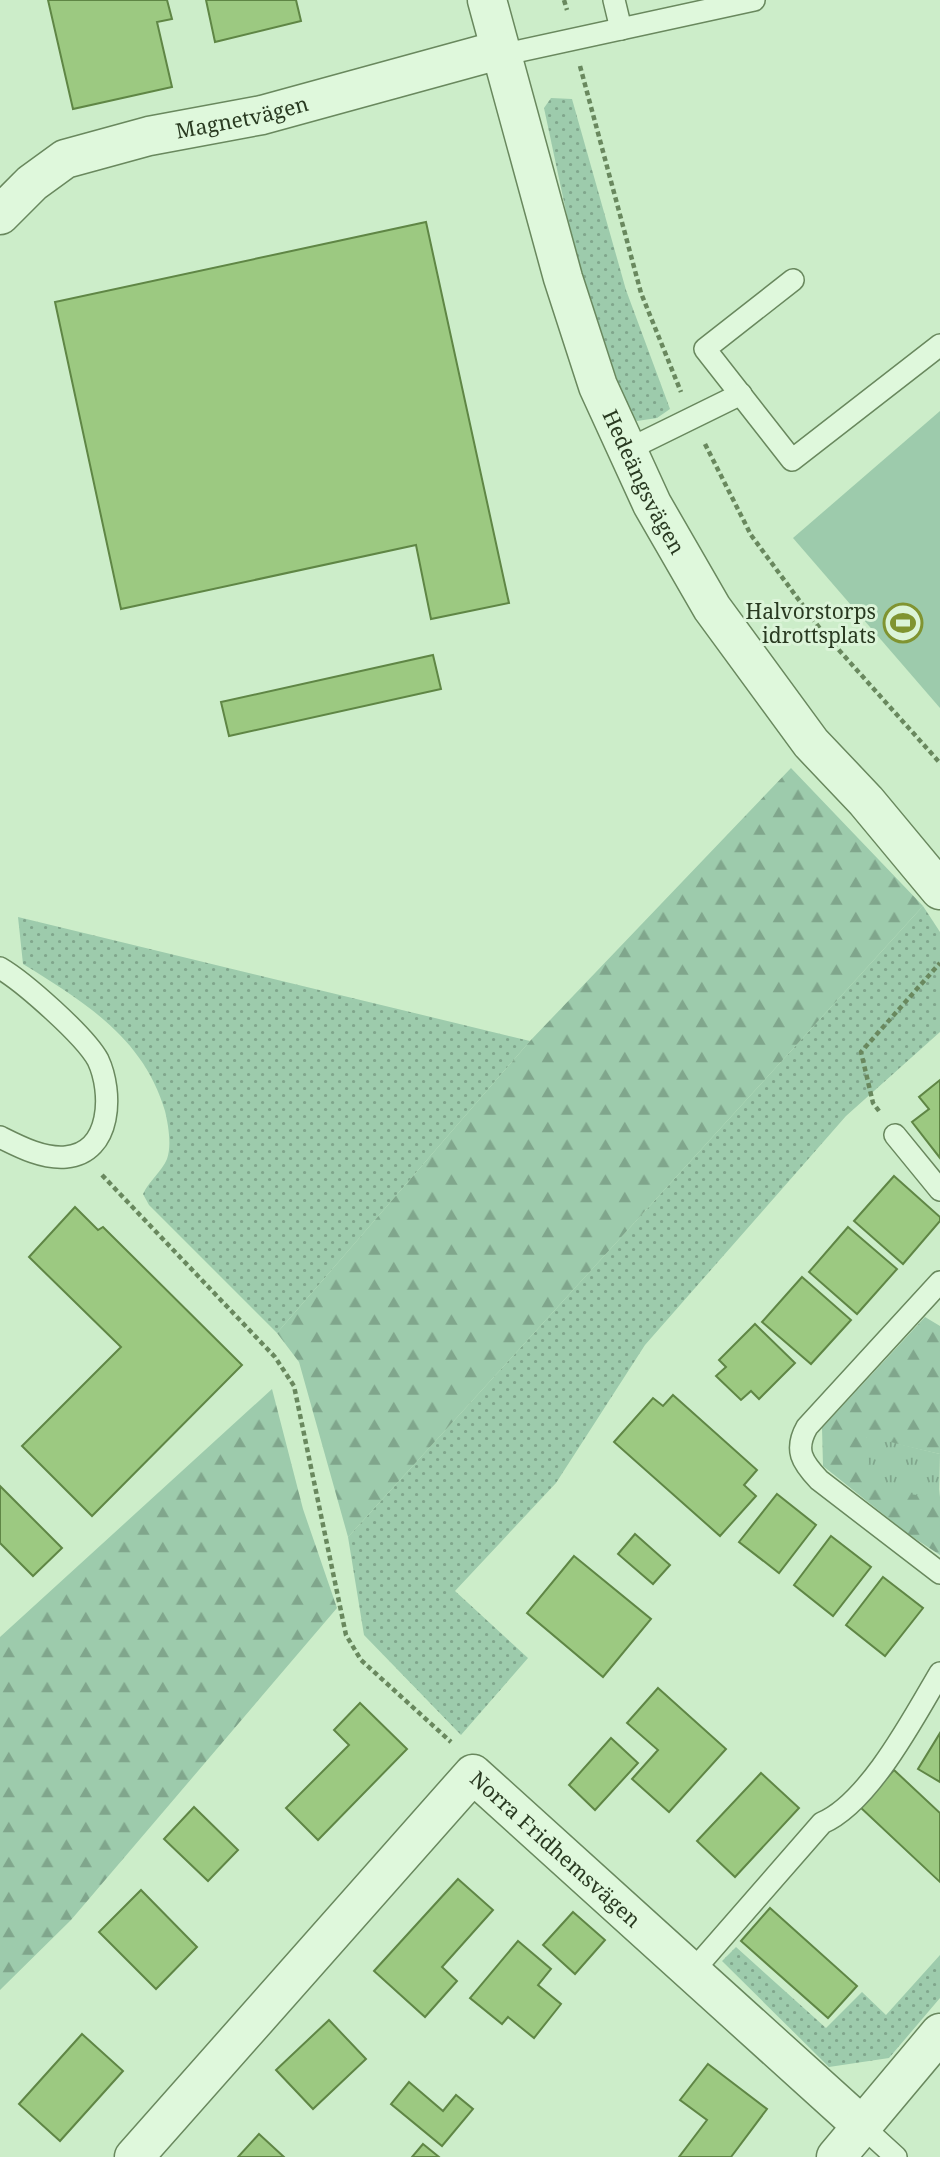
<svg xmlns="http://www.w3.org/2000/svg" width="940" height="2157" font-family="'Noto Serif',serif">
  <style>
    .grass { fill: url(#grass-dots) }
    .forest { fill: url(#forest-firs) }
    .park { fill: url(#park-tufts) }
    .garden { fill: #9dcbac }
    .building { fill: #9cc981; stroke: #5f8645; stroke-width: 2 }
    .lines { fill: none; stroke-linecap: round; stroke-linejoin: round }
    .service-casing { stroke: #69885e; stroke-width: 24 }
    .minor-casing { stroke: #69885e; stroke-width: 41 }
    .path { stroke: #69885e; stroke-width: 4.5; stroke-dasharray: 5 3.5; stroke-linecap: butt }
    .service { stroke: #dff8dc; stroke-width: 21 }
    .minor { stroke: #dff8dc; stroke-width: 38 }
    .labels { text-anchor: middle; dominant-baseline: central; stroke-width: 6; stroke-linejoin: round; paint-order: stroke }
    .street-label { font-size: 21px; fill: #293a21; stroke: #dbf4d8 }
    .poi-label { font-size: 21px; fill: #293a21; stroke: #dbf4d8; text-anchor: end }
  </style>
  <defs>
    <pattern id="grass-dots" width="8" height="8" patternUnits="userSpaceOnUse" patternTransform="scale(1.75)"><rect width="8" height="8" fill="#9dcbac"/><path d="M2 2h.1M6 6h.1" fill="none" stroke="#80a68c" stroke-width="1.8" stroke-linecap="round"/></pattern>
    <pattern id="forest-firs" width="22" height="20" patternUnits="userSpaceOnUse" patternTransform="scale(1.75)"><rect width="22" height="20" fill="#9dcbac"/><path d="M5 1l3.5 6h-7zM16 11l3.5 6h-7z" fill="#80a68c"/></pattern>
    <pattern id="park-tufts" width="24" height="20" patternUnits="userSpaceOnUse" patternTransform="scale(1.75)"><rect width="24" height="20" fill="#9dcbac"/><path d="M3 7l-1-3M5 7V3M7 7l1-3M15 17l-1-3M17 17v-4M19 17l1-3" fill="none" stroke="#80a68c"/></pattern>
  </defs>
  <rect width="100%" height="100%" fill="#ccedc9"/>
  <!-- grass -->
  <g class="grass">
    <path d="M551,98L572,99L626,290L670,409L657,418L637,421L628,412L574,249L544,108Z"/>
    <path d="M923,906L940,932V1032L846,1116L645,1345L556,1483L455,1591L528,1658L461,1735L364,1635L348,1537Z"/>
    <path d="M18,917L530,1041L277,1333L149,1205L143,1194C149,1181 162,1171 167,1159C172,1145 168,1124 165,1111C144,1038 83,1001 23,964Z"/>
    <path d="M736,1947L826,2028L862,1992L886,2015L940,1955V1998L889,2058L829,2067L722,1961Z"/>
  </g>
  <!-- forest -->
  <g class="forest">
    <path d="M791,768L923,906L348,1537L299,1362L277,1333L530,1041Z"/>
    <path d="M925,1317L940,1326V1454L866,1437L939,1497L940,1489V1555L908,1534L823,1466L822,1428Z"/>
    <path d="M272,1389L303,1509L337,1608L71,1920L0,1990V1637Z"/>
  </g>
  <!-- park -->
  <path class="park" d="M866,1436L940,1454L939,1498L872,1489Z"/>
  <!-- garden -->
  <path class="garden" d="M940,411V708L793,538Z"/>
  <!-- building -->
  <g class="building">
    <path d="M48,0H167L172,19L157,22L172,87L73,109Z"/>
    <path d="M206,0H296L301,21L215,42Z"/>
    <path d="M426,222L509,603L431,619L416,545L121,609L55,302Z"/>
    <path d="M433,655L441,689L229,736L221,702Z"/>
    <path d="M940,1080V1158L912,1122L929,1109L919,1097Z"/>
    <path d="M894,1176L940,1217V1221L903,1264L854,1221Z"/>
    <path d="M75,1207L98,1230L103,1227L242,1365L92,1516L22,1446L121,1347L29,1257Z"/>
    <path d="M848,1227L897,1269L857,1314L809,1272Z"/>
    <path d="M802,1277L851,1320L811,1364L762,1322Z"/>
    <path d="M755,1324L795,1363L759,1399L751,1391L741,1400L716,1376L726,1367L719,1360Z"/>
    <path d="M673,1395L757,1470L744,1485L756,1496L720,1536L614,1442L653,1398L663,1406Z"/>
    <path d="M0,1486L62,1548L33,1576L0,1543Z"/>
    <path d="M777,1494L816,1525L779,1573L739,1542Z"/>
    <path d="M635,1534L670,1565L653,1584L618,1554Z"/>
    <path d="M831,1536L871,1567L833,1616L794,1585Z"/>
    <path d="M574,1556L651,1619L603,1677L527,1613Z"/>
    <path d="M883,1577L923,1608L885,1656L846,1625Z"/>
    <path d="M658,1688L726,1749L669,1812L632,1779L658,1750L627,1723Z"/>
    <path d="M360,1703L407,1749L318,1840L286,1808L349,1745L334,1730Z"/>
    <path d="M940,1733V1782L918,1769Z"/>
    <path d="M611,1738L638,1763L595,1810L569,1785Z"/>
    <path d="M894,1770L940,1813V1882L860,1807Z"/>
    <path d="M761,1773L799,1808L735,1877L697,1841Z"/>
    <path d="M194,1807L238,1850L208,1881L164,1839Z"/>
    <path d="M458,1879L493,1910L442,1967L457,1981L425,2017L374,1971Z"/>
    <path d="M141,1890L197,1947L156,1989L99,1932Z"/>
    <path d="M770,1908L857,1986L828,2018L741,1941Z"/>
    <path d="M573,1912L605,1940L575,1974L543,1945Z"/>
    <path d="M518,1941L551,1969L538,1985L561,2004L534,2038L508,2017L502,2024L470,1998Z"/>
    <path d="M329,2020L366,2059L313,2109L276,2070Z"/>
    <path d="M82,2034L123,2071L60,2141L19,2104Z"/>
    <path d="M708,2064L767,2109L731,2157H679L707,2120L680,2100Z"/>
    <path d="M409,2082L443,2111L456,2095L473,2109L442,2146L391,2104Z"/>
    <path d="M259,2134L284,2157H238Z"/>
    <path d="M423,2144L439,2157H412Z"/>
  </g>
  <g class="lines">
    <defs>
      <g id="service">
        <path d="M614,0L621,29"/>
        <path d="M501,55L754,0"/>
        <path d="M793,280L705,349L792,460L940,345"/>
        <path d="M627,450L741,394"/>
        <path d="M0,968C24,982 85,1036 98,1060C113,1092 112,1153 66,1157C43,1159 20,1147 0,1137"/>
        <path d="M895,1135L940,1190"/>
        <path d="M940,1282L807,1427C794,1450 802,1462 819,1480L940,1573"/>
        <path d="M692,1972L822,1823C869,1803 914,1717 940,1673"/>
        <path d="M861,2125L896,2157"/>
      </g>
      <g id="minor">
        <path id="s1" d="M487,0L563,278L598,386L652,504L712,608L811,743L866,801L940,890"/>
        <path id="s2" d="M0,215L32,183L65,159L149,136L262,115L499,50"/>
        <path id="s3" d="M134,2157L473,1774L861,2125"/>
        <path d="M836,2157L940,2033"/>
      </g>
    </defs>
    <!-- service casing -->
    <use href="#service" class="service-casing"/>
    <!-- minor casing -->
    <use href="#minor" class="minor-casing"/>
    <!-- path -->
    <g class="path">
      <path d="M564,0L567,10"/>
      <path d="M580,66L641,293L681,392"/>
      <path d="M705,444L751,535L821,630L940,763"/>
      <path d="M879,1111L873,1103L861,1052L940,963"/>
      <path d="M102,1175L275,1357L294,1386L346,1635L361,1660L451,1742"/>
    </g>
    <!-- service -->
    <use href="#service" class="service"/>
    <!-- minor -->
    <use href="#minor" class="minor"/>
  </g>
  <!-- icons -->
  <defs>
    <symbol id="stadium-ring" viewBox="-11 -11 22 22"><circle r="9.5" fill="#dbf4d8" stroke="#809431" stroke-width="1.5"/><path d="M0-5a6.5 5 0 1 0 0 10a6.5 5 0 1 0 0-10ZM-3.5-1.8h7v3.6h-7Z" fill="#809431"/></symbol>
  </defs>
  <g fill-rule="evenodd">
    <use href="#stadium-ring" x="881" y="601" width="44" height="44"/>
  </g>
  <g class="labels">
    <!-- street labels -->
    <g class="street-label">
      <text stroke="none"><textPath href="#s2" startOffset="268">Magnetvägen</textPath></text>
      <text stroke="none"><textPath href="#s1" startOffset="508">Hedeängsvägen</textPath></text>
      <text stroke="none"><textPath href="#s3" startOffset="623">Norra Fridhemsvägen</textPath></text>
    </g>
    <!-- poi labels -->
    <g class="poi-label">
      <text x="876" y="611">Halvorstorps<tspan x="876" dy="24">idrottsplats</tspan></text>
    </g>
  </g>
</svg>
